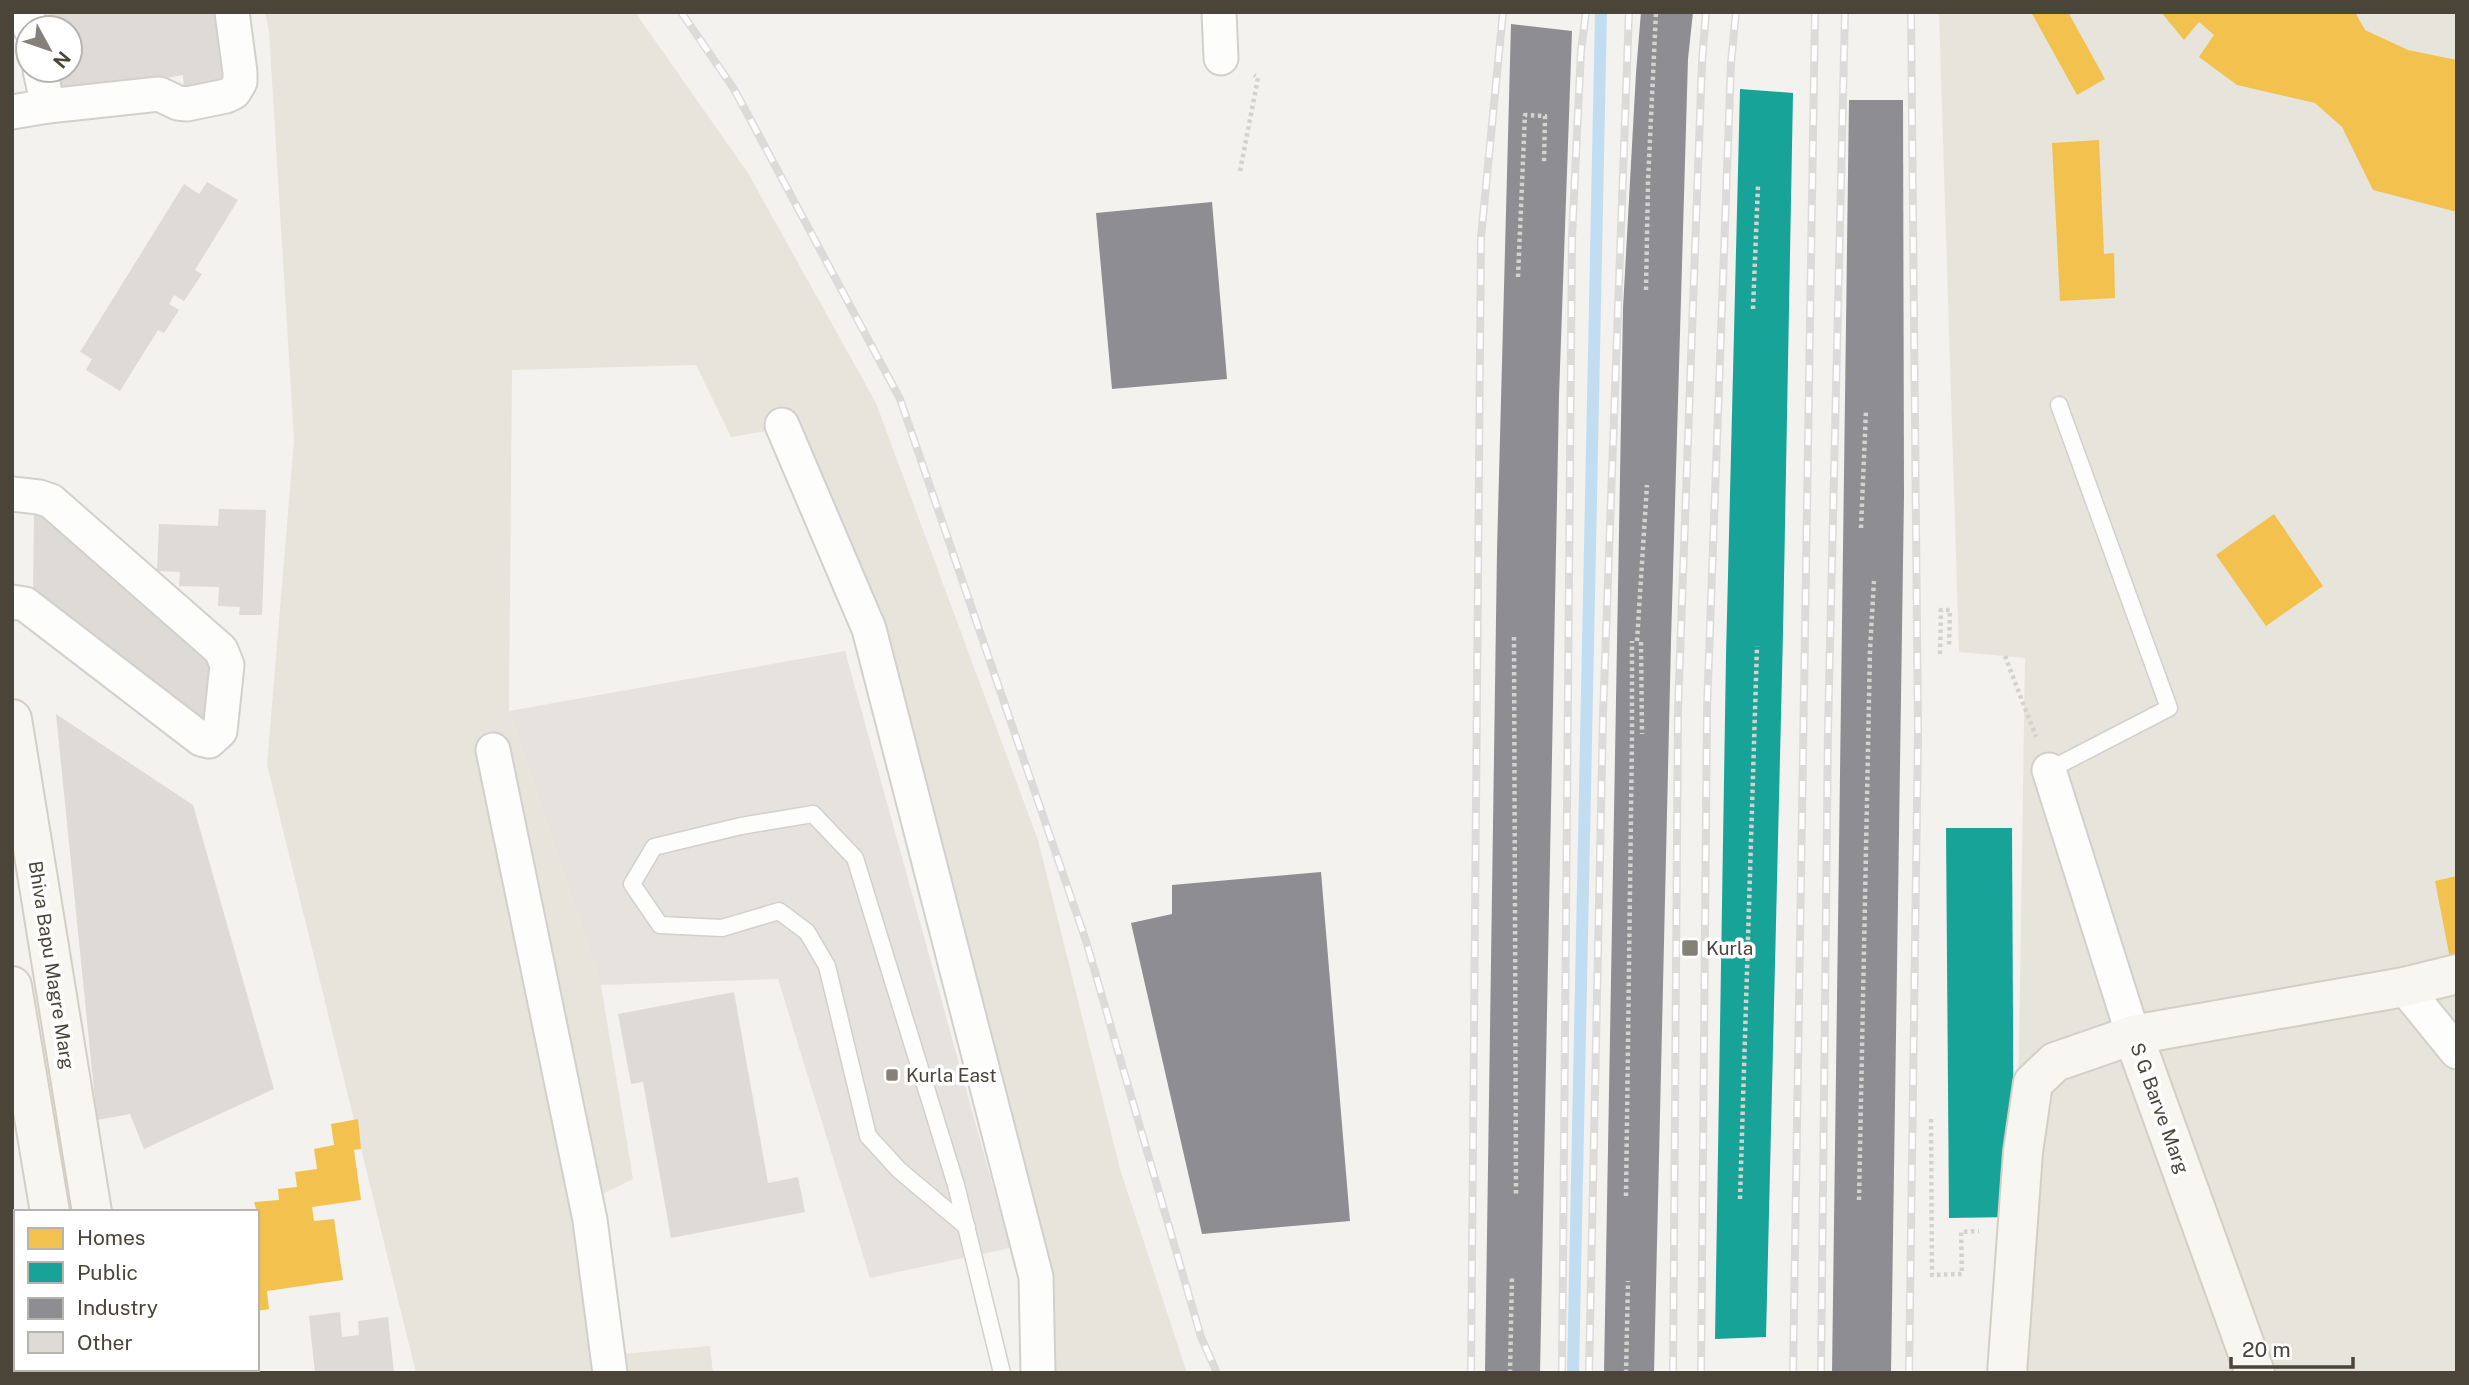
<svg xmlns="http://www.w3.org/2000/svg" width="2469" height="1385" font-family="'Public Sans',sans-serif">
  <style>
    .residential { fill: #e7e4dc }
    .industrial { fill: #e6e2de }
    .homes { fill: #f2c14e }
    .public { fill: #17a398 }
    .industry { fill: #8d8d92 }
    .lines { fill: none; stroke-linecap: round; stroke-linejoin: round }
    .stream { stroke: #c0ddf1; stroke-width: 12 }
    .building { fill: #dedbd6 }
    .lane-casing { stroke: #d2d0cb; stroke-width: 19 }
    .street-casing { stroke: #d2d0cb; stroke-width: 37 }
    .secondary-casing { stroke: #d3cfc5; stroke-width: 42 }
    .path { stroke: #d3d2cc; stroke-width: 4.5; stroke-dasharray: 3.5 3.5; stroke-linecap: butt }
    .lane { stroke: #fdfdfc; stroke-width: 16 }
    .street { stroke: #fdfdfc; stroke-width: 33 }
    .secondary { stroke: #f7f6f1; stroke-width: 38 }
    .rail-casing { stroke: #dbdbda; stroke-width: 8 }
    .rail { stroke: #fff; stroke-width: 5; stroke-dasharray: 16; stroke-linecap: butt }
    .poi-dot { fill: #868178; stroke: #fff; stroke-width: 2.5 }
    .labels { text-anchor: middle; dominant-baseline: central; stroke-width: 7; stroke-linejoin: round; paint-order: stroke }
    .poi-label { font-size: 19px; fill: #4b4439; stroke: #fff; text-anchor: start }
    .street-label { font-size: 19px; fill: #4b4439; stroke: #fff }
  </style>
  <rect width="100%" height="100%" fill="#f4f2ee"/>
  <!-- residential -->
  <g class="residential">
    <path d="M265,12H635L748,173L876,403L1038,840L1120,1169L1187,1373H1054L797,426L731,437L696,365L512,370L509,711L601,985L633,1179L576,1207L610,1355L710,1346L713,1373H416L267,765L294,440L269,32Z"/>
    <path d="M1939,12H2457V1373H2014L2025,658L1959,652Z"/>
  </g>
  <!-- industrial -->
  <path class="industrial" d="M845,651L1010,1248L870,1278L778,979L601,985L509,711Z"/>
  <!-- homes -->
  <g class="homes">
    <path d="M2031,12H2068L2105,79L2077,95Z"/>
    <path d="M2161,12H2355L2365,30L2408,50L2457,60V212L2373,190L2342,127L2315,103L2237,85L2199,57L2214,35L2199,22L2184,40Z"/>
    <path d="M2099,140L2104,254L2114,253L2115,298L2060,301L2052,143Z"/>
    <path d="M2274,514L2323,586L2266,626L2216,555Z"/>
    <path d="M2457,876V963L2451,964L2435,881Z"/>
    <path d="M358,1119L361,1149L354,1150L361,1200L312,1207L314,1221L334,1219L343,1280L267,1291L269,1309L257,1311V1212L254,1202L279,1200L278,1189L297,1187L295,1172L317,1169L314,1149L334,1145L331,1124Z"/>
  </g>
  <!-- public -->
  <g class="public">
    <path d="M1740,89L1793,93L1783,633L1766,1337L1715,1339L1726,656Z"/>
    <path d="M1946,828H2012L2014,1217L1949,1218Z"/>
  </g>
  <!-- industry -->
  <g class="industry">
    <path d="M1641,12H1693L1688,59L1671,641L1654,1373H1604L1623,308L1636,73Z"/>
    <path d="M1511,24L1572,31L1559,396L1540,1373H1485L1497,551Z"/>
    <path d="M1849,100H1903L1904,495L1891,1373H1832Z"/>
    <path d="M1212,202L1227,379L1112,389L1096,213Z"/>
    <path d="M1321,872L1350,1221L1202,1234L1131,923L1172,914V885Z"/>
  </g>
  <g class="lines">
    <!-- stream -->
    <path class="stream" d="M1573,1373L1601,12"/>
  </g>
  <!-- building -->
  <g class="building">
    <path d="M49,12H220L230,84L184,90L183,75L55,98L53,70H70V28H49Z"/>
    <path d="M207,182L238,200L195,270L202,274L184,301L174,295L169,304L179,310L164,333L158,330L120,391L86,370L92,359L80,352L184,184L199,194Z"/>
    <path d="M219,509L266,510L262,615H239L240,607L218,606L219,587L179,586L180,572L157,571L159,524L218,526Z"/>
    <path d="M34,510L215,662L212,731L33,597Z"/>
    <path d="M56,714L193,805L274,1089L144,1149L130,1114L97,1120Z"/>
    <path d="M734,992L768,1183L798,1177L805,1212L671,1238L643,1082L631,1084L618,1014Z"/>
    <path d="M340,1312L342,1337L359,1335L358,1321L388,1317L394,1373H315L309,1316Z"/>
    <path d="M153,1369H255L256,1373H154Z"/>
  </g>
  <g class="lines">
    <defs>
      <g id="lane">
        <path d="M2049,770L2169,708L2059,405"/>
        <path d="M967,1227L899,1170L868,1136L827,966L807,932L779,911L722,928L660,925L632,884L654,847L741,826L813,814L855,858L956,1185L1002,1373"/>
      </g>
      <g id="street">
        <path d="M27,12L30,28"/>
        <path d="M1219,12L1221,58"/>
        <path d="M40,70L48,106"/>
        <path d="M12,112L48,106L159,94L178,103L187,104L226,96L234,92L240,82V72L232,12"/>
        <path d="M782,425L869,629L1036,1277L1038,1373"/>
        <path d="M12,494L39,497L51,501L221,650L227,665L220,731L209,741L201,739L25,604L12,602"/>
        <path d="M493,750L590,1220L610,1373"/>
        <path d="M2049,770L2133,1035"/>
        <path d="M2404,987L2457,1052"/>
      </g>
      <g id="secondary">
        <path d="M12,719L92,1212"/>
        <path d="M12,986L50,1212"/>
        <path d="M64,1369V1373"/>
        <path d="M104,1369L105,1373"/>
        <path d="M2007,1373L2023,1152L2033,1083L2055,1062L2133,1035"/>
        <path d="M2255,1373L2133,1035L2404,987L2457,974"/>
      </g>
    </defs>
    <!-- lane casing -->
    <use href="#lane" class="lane-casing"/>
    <!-- street casing -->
    <use href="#street" class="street-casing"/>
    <!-- secondary casing -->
    <use href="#secondary" class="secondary-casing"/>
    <!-- path -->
    <g class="path">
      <path d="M1240,171L1258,78L1254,75"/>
      <path d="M1518,277L1525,115L1545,116L1544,162"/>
      <path d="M1646,290L1648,182L1656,12"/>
      <path d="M1753,309L1758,185"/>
      <path d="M1861,528L1866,410"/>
      <path d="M1514,637L1516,1195"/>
      <path d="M1637,641L1647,485"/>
      <path d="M1641,642L1642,734"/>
      <path d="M1940,654L1941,610H1950L1949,646"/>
      <path d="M2005,656L2036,737"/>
      <path d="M1931,1119L1932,1275L1962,1274L1961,1232L1979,1231"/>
      <path d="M1626,1196L1632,737V641"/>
      <path d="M1740,1199L1757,646"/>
      <path d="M1859,1200L1870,650L1874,581"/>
      <path d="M1510,1373L1512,1277"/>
      <path d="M1626,1373L1628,1281"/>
    </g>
    <!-- lane -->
    <use href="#lane" class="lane"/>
    <!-- street -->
    <use href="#street" class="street"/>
    <!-- secondary -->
    <use href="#secondary" class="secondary"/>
    <defs>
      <g id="rail">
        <path d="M681,12L734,89L900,399L1086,941L1201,1337L1217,1373"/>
        <path d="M1471,1373L1481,237L1503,12"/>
        <path d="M1562,1373L1572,237L1581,51L1586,12"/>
        <path d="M1589,1373L1603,715L1629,12"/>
        <path d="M1673,1373L1678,709L1702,62L1706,12"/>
        <path d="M1701,1373L1707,709L1731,63L1736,12"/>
        <path d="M1793,1373L1815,12"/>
        <path d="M1821,1373L1828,728L1845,12"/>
        <path d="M1909,1373L1918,732L1911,12"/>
      </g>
    </defs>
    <!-- rail casing -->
    <use href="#rail" class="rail-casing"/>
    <!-- rail -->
    <use href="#rail" class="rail"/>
  </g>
  <!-- markers -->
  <g class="poi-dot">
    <rect x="1681" y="939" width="18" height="18" rx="3.5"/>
    <rect x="885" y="1068" width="14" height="14" rx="3.5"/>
  </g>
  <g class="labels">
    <!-- poi labels -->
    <g class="poi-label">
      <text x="1706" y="948">Kurla</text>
      <text x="906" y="1075">Kurla East</text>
    </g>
    <!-- street labels -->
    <g class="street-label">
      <text transform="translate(52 965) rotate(81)">Bhiva Bapu Magre Marg</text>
      <text transform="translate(2160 1108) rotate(70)">S G Barve Marg</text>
    </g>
  </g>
  <!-- border -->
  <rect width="2469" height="1385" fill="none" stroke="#4b4439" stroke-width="28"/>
  <!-- legend -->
  <rect x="14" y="1210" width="245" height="161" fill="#ffffff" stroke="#b7b4b0" stroke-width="2"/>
  <rect x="28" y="1228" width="35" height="21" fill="#f2c14e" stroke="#b7b4b0" stroke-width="2"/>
  <text x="77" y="1245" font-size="21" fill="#4b4439">Homes</text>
  <rect x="28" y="1262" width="35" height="21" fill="#17a398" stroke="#b7b4b0" stroke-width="2"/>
  <text x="77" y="1280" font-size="21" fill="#4b4439">Public</text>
  <rect x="28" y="1298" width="35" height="21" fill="#8d8d92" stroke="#b7b4b0" stroke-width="2"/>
  <text x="77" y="1315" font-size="21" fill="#4b4439">Industry</text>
  <rect x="28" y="1332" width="35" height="21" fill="#dedbd6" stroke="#b7b4b0" stroke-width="2"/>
  <text x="77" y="1350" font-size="21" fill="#4b4439">Other</text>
  <!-- north arrow -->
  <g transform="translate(49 49) rotate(130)"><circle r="33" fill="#ffffff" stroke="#b7b4b0" stroke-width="2"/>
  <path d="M0-5L12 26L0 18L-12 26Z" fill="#868178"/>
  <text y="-10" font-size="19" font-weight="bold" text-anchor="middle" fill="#4b4439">N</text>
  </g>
  <!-- scale -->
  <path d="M2231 1357v10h122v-10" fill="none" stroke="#4b4439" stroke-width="3.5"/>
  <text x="2242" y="1357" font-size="21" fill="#4b4439" stroke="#ffffff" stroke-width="5" paint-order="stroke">20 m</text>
</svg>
